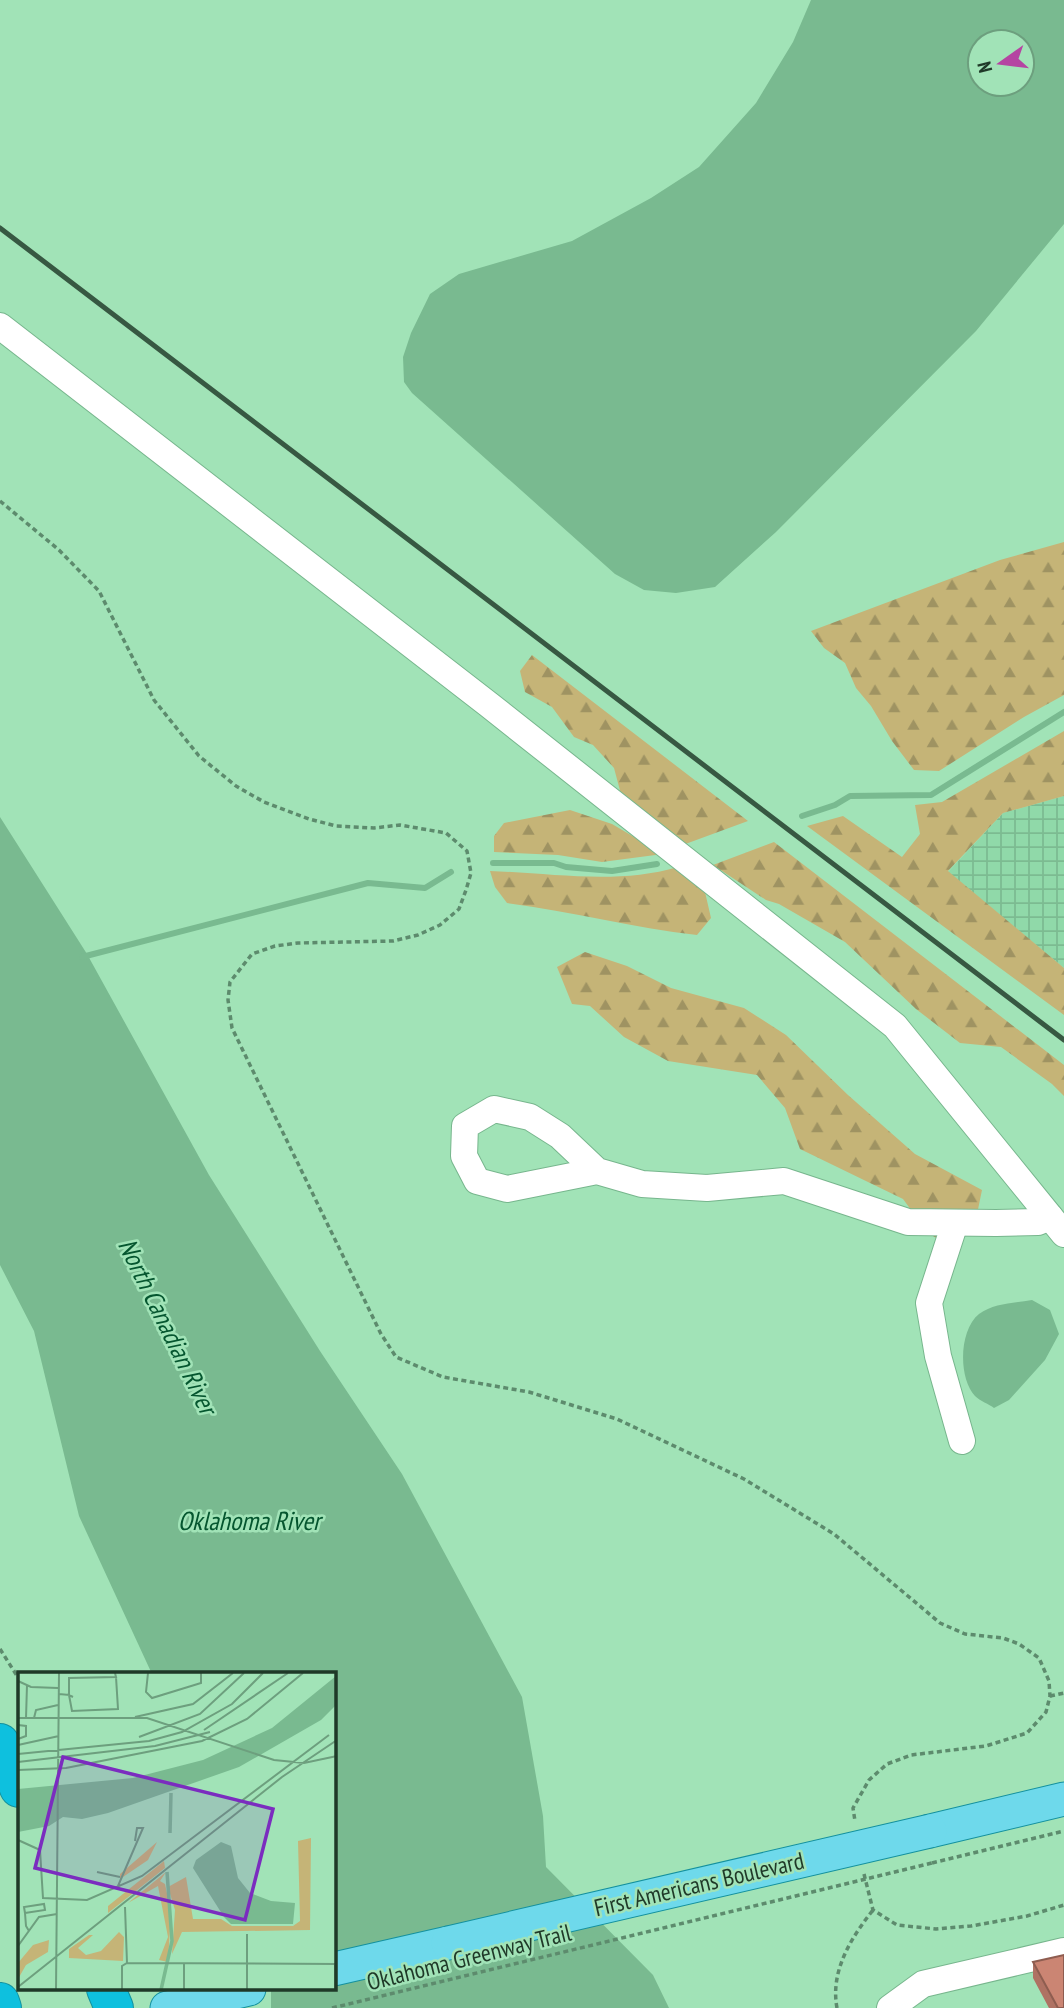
<svg xmlns="http://www.w3.org/2000/svg" width="1064" height="2008" font-family="'PT Sans Narrow',sans-serif">
  <style>
    .industrial { fill: url(#industrial-grid) }
    .forest { fill: url(#forest-firs) }
    .water { fill: #79ba90; fill-rule: evenodd }
    .lines { fill: none; stroke-linecap: round; stroke-linejoin: round }
    .stream { stroke: #79ba90; stroke-width: 6 }
    .minor-casing { stroke: #77b68d; stroke-width: 28 }
    .major-casing { stroke: #14919e; stroke-width: 35 }
    .highway-casing { stroke: #14919e; stroke-width: 40 }
    .path { stroke: #5d8b6d; stroke-width: 3.5; stroke-dasharray: 5 3.5; stroke-linecap: butt }
    .minor { stroke: #fff; stroke-width: 26 }
    .major { stroke: #6ed9eb; stroke-width: 33 }
    .highway { stroke: #0ec0de; stroke-width: 38 }
    .rail { stroke: #375842; stroke-width: 5 }
    .major-bridge-casing { stroke: #14919e; stroke-width: 35; stroke-linecap: butt }
    .path-bridge { stroke: #5d8b6d; stroke-width: 3.5; stroke-dasharray: 5 3.5; stroke-linecap: butt }
    .major-bridge { stroke: #6ed9eb; stroke-width: 33 }
    .wall { fill: #af7263 }
    .building { fill: #cb8573; stroke: #8e5d50; stroke-width: 2 }
    .labels { text-anchor: middle; dominant-baseline: central; stroke-width: 5; stroke-linejoin: round; paint-order: stroke }
    .street-label { font-size: 24px; fill: #1f3928; stroke: #a1e3b7 }
    .water-label { font-size: 26px; font-style: italic; fill: #05562f; stroke: #a1e3b7 }
    .inset-river { fill: none; stroke: #79ba90; stroke-width: 3.5 }
    .inset-road { fill: none; stroke: #6d9f7e; stroke-width: 2 }
    .view { fill: #7b2cbf; fill-opacity: 0.15; stroke: #7b2cbf; stroke-width: 3.5 }
    .inset-edge { fill: none; stroke: #1f3928; stroke-width: 3.5 }
  </style>
  <defs>
    <pattern id="industrial-grid" width="8" height="8" patternUnits="userSpaceOnUse" patternTransform="scale(1.75)"><rect width="8" height="8" fill="#90d9a9"/><path d="M0 4h8M4 0v8" fill="none" stroke="#7cbb91"/></pattern>
    <pattern id="forest-firs" width="22" height="20" patternUnits="userSpaceOnUse" patternTransform="scale(1.75)"><rect width="22" height="20" fill="#c5b477"/><path d="M5 1l3.5 6h-7zM16 11l3.5 6h-7z" fill="#9f9362"/></pattern>
  </defs>
  <rect width="100%" height="100%" fill="#a1e3b7"/>
  <!-- industrial -->
  <path class="industrial" d="M1064,796V968L948,872L1003,813Z"/>
  <!-- forest -->
  <g class="forest">
    <path d="M1064,542V695L1024,717L939,771L914,770L892,741L871,706L856,688L845,663L824,648L811,631L1000,560Z"/>
    <path d="M532,655L748,821L680,846L622,798L614,768L593,745L574,737L552,707L525,692L520,671Z"/>
    <path d="M1064,731V796L1003,813L948,871L1064,968V1015L807,826L843,816L902,857L920,834L915,805L942,802Z"/>
    <path d="M570,810L612,824L663,854L602,862L558,855L494,852V836L504,823Z"/>
    <path d="M774,842L1064,1065V1096L1052,1084L1001,1047L960,1043L916,1009L845,942L779,904L766,900L713,865Z"/>
    <path d="M678,867L705,892L711,918L697,935C633,928 571,911 507,903L495,887L490,871C553,873 617,885 678,867Z"/>
    <path d="M585,952L627,966L671,988L744,1008L786,1035L848,1095L915,1154L982,1190L975,1224L951,1247L928,1233L903,1199L800,1149L785,1108L757,1075L668,1061L624,1037L590,1006L572,1004L557,967Z"/>
  </g>
  <!-- water -->
  <g class="water">
    <path d="M811,0H1064V224L976,331L776,532L715,587L676,593L644,590L615,574L412,393L404,382L403,357L411,333L430,294L459,274L572,241L651,198L699,167L756,103L793,42ZM980,42H1022V84H980Z"/>
    <path d="M0,817L87,954L209,1175L320,1351L402,1474L522,1697L543,1816L546,1867L653,1975L669,2008H271V1989H334V1674H152L79,1516L34,1331L0,1265Z"/>
    <path d="M1032,1300L1050,1310L1059,1334L1045,1360L1009,1400L994,1408C989,1404 980,1401 975,1396C958,1378 959,1330 979,1314C994,1303 1015,1303 1032,1300Z"/>
  </g>
  <g class="lines">
    <!-- stream -->
    <g class="stream">
      <path d="M802,816L835,805L850,796L931,795L1064,712"/>
      <path d="M493,863H554L566,867L612,871L657,864"/>
      <path d="M82,957L368,883L425,888L451,872"/>
    </g>
    <defs>
      <g id="minor">
        <path d="M0,326L488,704L895,1026L1064,1234"/>
        <path d="M597,1171L507,1189L477,1181L464,1156L465,1126L494,1109L530,1117L560,1136L597,1171L642,1184L707,1188L784,1181L908,1222L996,1223L1038,1222L1050,1217"/>
        <path d="M955,1223L929,1303L938,1356L962,1441"/>
        <path d="M890,2008L923,1984L1064,1951"/>
      </g>
      <g id="major">
        <path d="M930,1831L1064,1799"/>
        <path d="M334,1969L448,1943"/>
        <path d="M167,2008L249,1989"/>
      </g>
      <g id="highway">
        <path d="M0,1743L19,1788"/>
        <path d="M106,1989L114,2008"/>
        <path d="M0,2002L2,2008"/>
      </g>
    </defs>
    <!-- minor casing -->
    <use href="#minor" class="minor-casing"/>
    <!-- major casing -->
    <use href="#major" class="major-casing"/>
    <!-- highway casing -->
    <use href="#highway" class="highway-casing"/>
    <!-- path -->
    <g class="path">
      <path d="M0,501L59,550L99,591L154,700L199,756L236,786L264,802L309,819L336,826L374,828L400,825L446,833L467,851L471,873L466,890L459,909L440,925L418,935L393,941L298,943L275,946L252,954L230,982L228,1000L232,1028L381,1334L396,1357L443,1377L529,1392L617,1419L744,1479L834,1534L940,1623L965,1634L1003,1638L1019,1644L1039,1658L1049,1681L1050,1696L1046,1712L1027,1733L986,1746L911,1755L887,1764L869,1780L853,1808L855,1821"/>
      <path d="M0,1649L19,1679"/>
      <path d="M1050,1696L1064,1693"/>
      <path d="M932,1863L1064,1831"/>
      <path d="M864,1874L873,1910L897,1925L936,1929L971,1926L1027,1916L1064,1905"/>
      <path d="M837,2008C830,1971 851,1938 873,1910"/>
    </g>
    <!-- minor -->
    <use href="#minor" class="minor"/>
    <!-- major -->
    <use href="#major" class="major"/>
    <!-- highway -->
    <use href="#highway" class="highway"/>
    <!-- rail -->
    <path class="rail" d="M0,228L1064,1040"/>
    <defs>
      <path id="major-bridge" d="M448,1943L930,1831"/>
    </defs>
    <!-- major-bridge casing -->
    <use href="#major-bridge" class="major-bridge-casing"/>
    <!-- path-bridge -->
    <path class="path-bridge" d="M332,2008L932,1863"/>
    <!-- major-bridge -->
    <use href="#major-bridge" class="major-bridge"/>
  </g>
  <!-- wall -->
  <path class="wall" d="M1033,1962L1064,2008H1049L1033,1978Z"/>
  <!-- building -->
  <path class="building" d="M1064,1955V2008H1058L1033,1962Z"/>
  <g class="labels">
    <!-- street labels -->
    <g class="street-label">
      <text transform="translate(699 1884) rotate(-13)">First Americans Boulevard</text>
      <text transform="translate(469 1957) rotate(-14)">Oklahoma Greenway Trail</text>
    </g>
    <!-- water labels -->
    <g class="water-label">
      <text transform="translate(168 1326) rotate(64)">North Canadian River</text>
      <text x="249" y="1520">Oklahoma River</text>
    </g>
  </g>
  <!-- overview -->
  <g transform="translate(18 1672)">
    <rect width="318" height="318" fill="#a1e3b7"/>
    <path d="M293,166L292,258L164,260L154,282L157,238L150,215L168,205L175,247H203L214,254H275L282,249L280,169ZM139,170L130,188L102,207V202ZM146,189L147,196L90,241V234ZM148,200L142,209L147,212L153,240L150,290L141,288L150,265L140,214L110,231ZM101,260L106,265L105,289L51,286V277L71,263H75L60,276L68,283L83,279ZM31,268L30,280L8,293L0,307V291L15,273Z" fill="#c5b477"/>
    <path d="M318,4V33L303,48L221,95L90,141L64,147L45,145L31,154L0,160V117L115,106L185,88L254,56ZM203,170L213,174L220,206L232,221L253,229L277,231L275,252H213L206,245L175,196L178,188Z" fill="#79ba90"/>
    <path class="inset-river" d="M152,161L153,121M143,318L154,269L149,200"/>
    <path class="inset-road" d="M130,1L128,20L134,26L183,11V1M0,9L13,15L40,16M41,22L51,23V6L98,5L97,1M55,25L51,23L54,39L100,37L98,5M117,45L175,32L215,1M0,46H129L256,88L286,91L319,84M8,46L9,13M16,46L18,38L40,33M0,53L8,54V64L0,67M186,58L270,1M121,65L182,42L226,1M0,73L41,64M0,82L131,69L164,60L214,32L245,1M0,90L137,74L192,60M0,98L48,96L184,69L229,47L285,1M0,168L22,178L25,226L69,228L124,204L311,63M79,200L102,205M100,214L125,156H119L117,169M107,235L109,291M7,241L27,238L26,232L6,235L7,241L8,254L11,259M229,262V318M0,274L21,245L39,242M0,315L264,105L319,68M38,318L41,1M104,318V294L109,291L319,292M166,318V292M317,318V292"/>
    <path class="view" d="M45,85L255,137L227,248L17,196Z"/>
    <rect width="318" height="318" class="inset-edge"/>
  </g>
  <!-- north arrow -->
  <g transform="translate(1001 63) rotate(256)"><circle r="33" fill="#a1e3b7" stroke="#6d9f7e" stroke-width="2"/>
  <path d="M0-5L12 26L0 18L-12 26Z" fill="#b545a2"/>
  <text y="-10" font-size="19" font-weight="bold" text-anchor="middle" fill="#1f3928">N</text>
  </g>
</svg>
